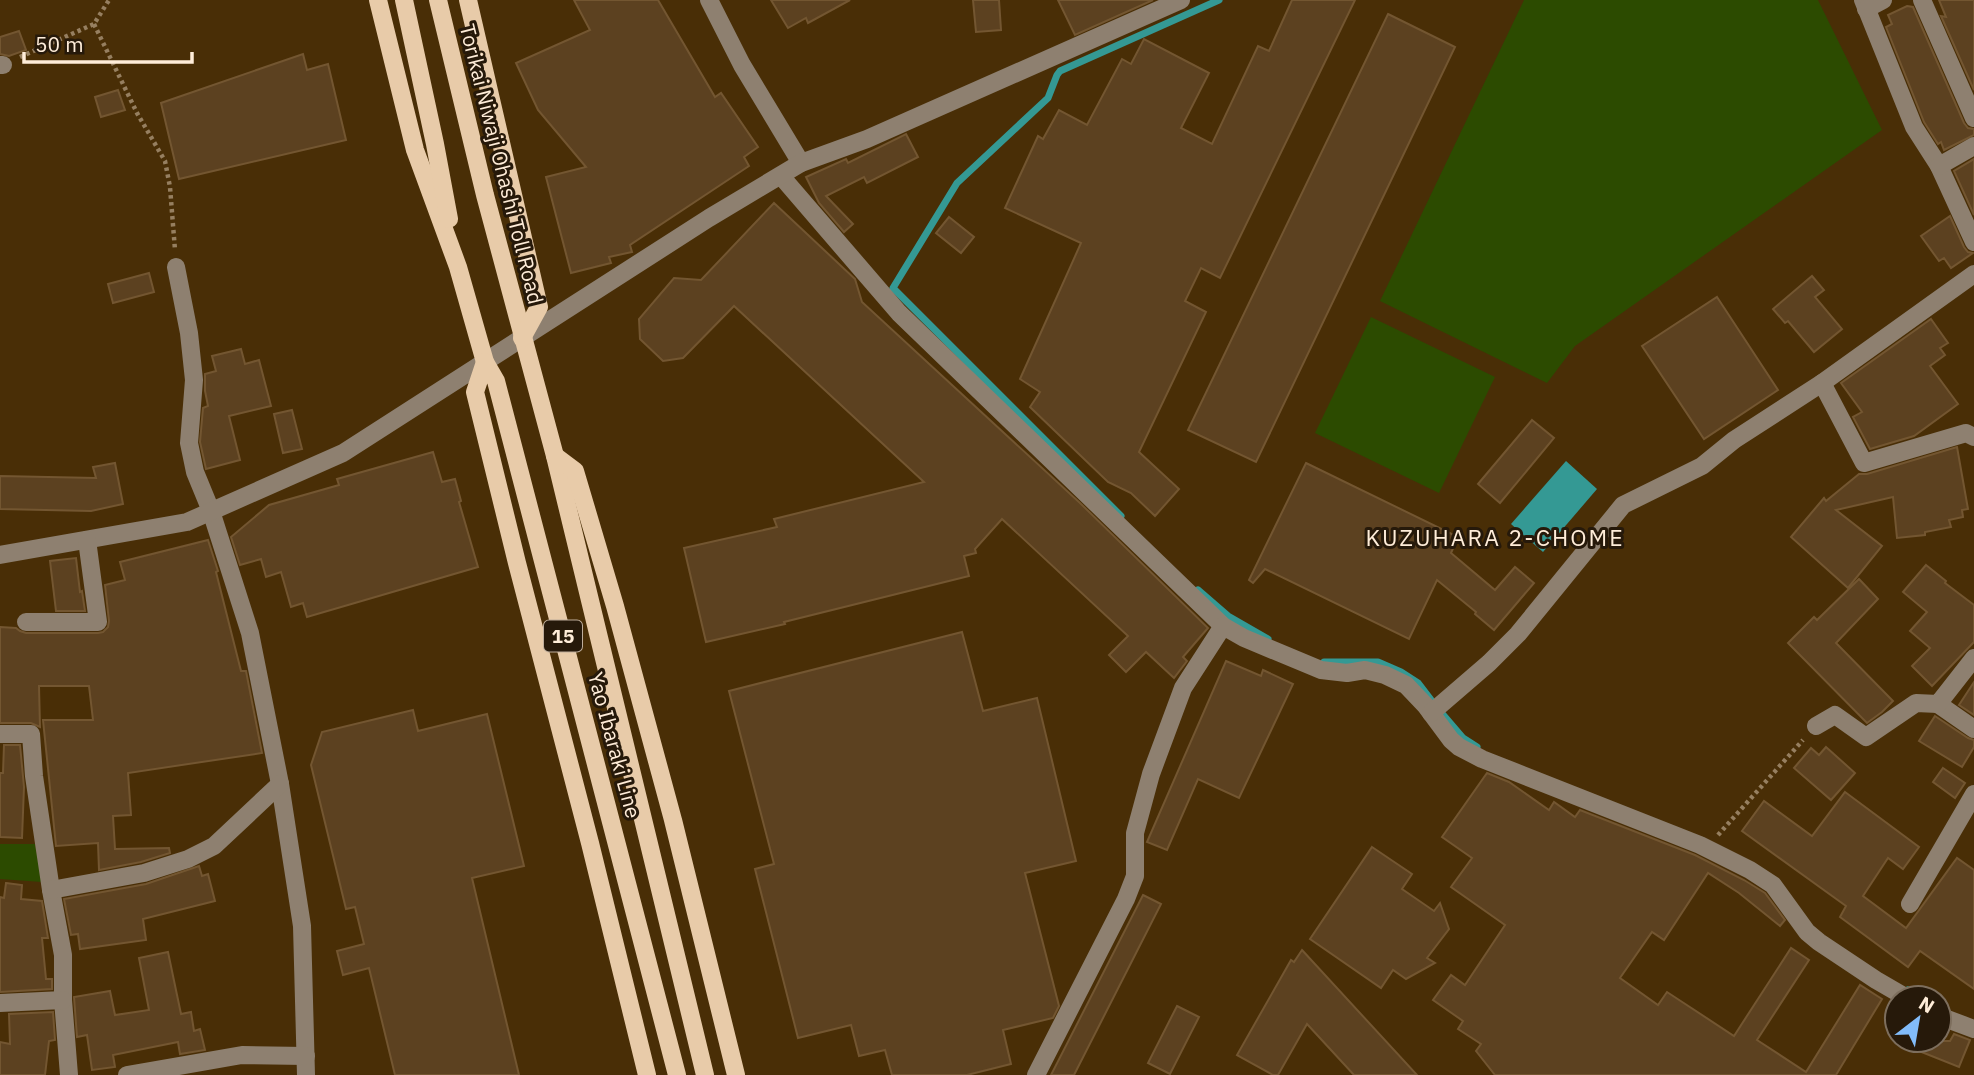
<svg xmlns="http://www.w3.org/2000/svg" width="1974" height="1075" font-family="'IBM Plex Sans',sans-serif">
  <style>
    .green { fill: #2c4b00 }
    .water { fill: #349994 }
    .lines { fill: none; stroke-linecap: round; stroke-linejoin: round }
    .stream { stroke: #349994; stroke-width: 7 }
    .building { fill: #5c4120; stroke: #735631; stroke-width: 2 }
    .path { stroke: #967f60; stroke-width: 4.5; stroke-dasharray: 3.5 3.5; stroke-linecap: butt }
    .minor { stroke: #8e8070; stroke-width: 18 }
    .major { stroke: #e8cba9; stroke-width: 18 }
    .labels { text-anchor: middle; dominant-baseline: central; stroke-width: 6; stroke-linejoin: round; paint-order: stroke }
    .shield { fill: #26190a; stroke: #bead9b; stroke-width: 2 }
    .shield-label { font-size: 19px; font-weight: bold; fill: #ffedd9 }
    .street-label { font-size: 21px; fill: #ffedd9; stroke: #26190a }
    .neighbourhood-label { font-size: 23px; letter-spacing: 2px; fill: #ffedd9; stroke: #26190a }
  </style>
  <rect width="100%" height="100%" fill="#492e06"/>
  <!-- green -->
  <g class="green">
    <path d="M1524,0H1818L1882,130L1575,346L1547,383L1380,301Z"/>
    <path d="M1371,317L1495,377L1439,493L1315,433Z"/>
    <path d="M0,844H35L42,882L0,879Z"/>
  </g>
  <!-- water -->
  <path class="water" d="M1566,461L1597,489L1543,552L1511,524Z"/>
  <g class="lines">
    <!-- stream -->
    <g class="stream">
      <path d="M1121,516L893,288L957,183L1048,98L1057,75L1060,71L1219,0"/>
      <path d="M1198,590L1228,616L1268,639"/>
      <path d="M1324,662H1378L1401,672L1418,683L1431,700"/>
      <path d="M1439,710L1463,738L1477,747"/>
      <path d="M1908,990L1923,998"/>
    </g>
  </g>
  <!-- building -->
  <g class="building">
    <path d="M574,0H658L715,97L721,93L758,147L744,157L749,166L630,245L632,252L609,257L611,263L571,273L546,177L586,167L538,110L516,63L590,30Z"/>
    <path d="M771,0H850L808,23L806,18L788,28Z"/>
    <path d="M973,0H999L1001,30L976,32Z"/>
    <path d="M1058,0H1153L1075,35Z"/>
    <path d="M1292,0H1355L1220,278L1201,268L1185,301L1206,312L1139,452L1179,489L1155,516L1131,493L1108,482L1030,407L1040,392L1020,379L1081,243L1005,208L1038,136L1043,139L1059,110L1087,125L1122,59L1131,64L1144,39L1209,73L1181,128L1212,144L1258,46L1269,51Z"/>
    <path d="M1939,0H1974V90L1941,16L1946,17Z"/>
    <path d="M1907,6L1913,7L1964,123L1968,128L1974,129V135L1944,150L1941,142L1938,144L1924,122L1886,27L1892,24L1888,15Z"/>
    <path d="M1388,14L1455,47L1256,462L1188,430Z"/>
    <path d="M19,31L26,50L9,56L0,54V37Z"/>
    <path d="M303,54L307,70L328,64L346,140L179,179L161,103Z"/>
    <path d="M118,90L125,110L101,117L95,97Z"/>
    <path d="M906,134L918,157L867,183L864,177L826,196L853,224L844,232L819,203L806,177L846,159L848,163Z"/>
    <path d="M1974,159V215L1954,171Z"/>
    <path d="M774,203L855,279L862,302L1080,503L1208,628L1183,657L1187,661L1174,678L1146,652L1126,672L1109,655L1128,636L1002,519L975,549L976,553L964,556L969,576L784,622L785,624L706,642L684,548L777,527L774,519L924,482L734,306L683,358L663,361L640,339L639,319L674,278L701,280Z"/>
    <path d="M1950,216L1964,247L1968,252L1973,253L1951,268L1944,258L1939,261L1921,236Z"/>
    <path d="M949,217L974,237L961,253L936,233Z"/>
    <path d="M149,273L154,292L113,303L108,284Z"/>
    <path d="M1812,276L1824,290L1815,297L1842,329L1814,352L1788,321L1785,323L1773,309Z"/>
    <path d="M1717,297L1778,390L1704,439L1642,346Z"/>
    <path d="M1931,319L1948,343L1940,348L1945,355L1930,366L1958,404L1914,436L1870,449L1853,417L1862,412L1841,383Z"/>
    <path d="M241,349L245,364L259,360L271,406L229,416L240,460L206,469L200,442L203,408L208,406L205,391V374L216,371L212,356Z"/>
    <path d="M292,410L302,449L283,453L274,414Z"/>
    <path d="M1532,420L1554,438L1500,503L1478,484Z"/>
    <path d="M1957,447L1968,509L1962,510L1963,517L1949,520L1951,527L1925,532V535L1897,538L1893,497L1836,510L1882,546L1848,588L1791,537L1824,498L1826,501L1859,474H1867Z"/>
    <path d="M433,452L442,482L455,479L461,501L459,502L478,567L307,617L303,603L291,607L281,572L266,577L261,559L240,565L231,537L269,505L339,485L337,479Z"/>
    <path d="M115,463L123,504L91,511L0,509V476L96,478L93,467Z"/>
    <path d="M1306,463L1458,537L1451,553L1495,590L1515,567L1534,583L1494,630L1475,614L1476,612L1437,580L1409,639L1265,569L1253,583L1249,580Z"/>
    <path d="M208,540L218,571L216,572L241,671H246L262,753L128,773L131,815L113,816L115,849L169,848L170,853L141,862L99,870L98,843L56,846L43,720H93L89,686H39L40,727L31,723H0V627L16,628L20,631L26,633H98L103,632L108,627L109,621L105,585L125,580L120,562Z"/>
    <path d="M76,558L80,592L82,591L85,611H56L50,561Z"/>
    <path d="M1926,565L1946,581L1945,583L1974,605V642L1932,686L1912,666L1930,648L1910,631L1927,612L1903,592Z"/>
    <path d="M1859,579L1878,599L1836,643L1893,701L1882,712L1867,723L1788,643L1814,617L1817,620Z"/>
    <path d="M962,632L983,711L1037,698L1076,861L1025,873L1059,1006L1053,1018L1003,1030L1011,1064L967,1075H892L885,1050L859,1056L851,1025L798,1038L755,869L774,864L729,691Z"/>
    <path d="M1226,661L1261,676L1263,670L1293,684L1239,798L1198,779L1167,850L1147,842Z"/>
    <path d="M1974,682V715L1959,705Z"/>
    <path d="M413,710L418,731L487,714L524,866L472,878L519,1075H395L369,968L343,975L337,951L364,944L355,907L346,909L311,765L322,732Z"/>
    <path d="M1935,716L1968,738L1974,740V747L1962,767L1919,741Z"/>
    <path d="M4,745H20L24,787L22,838L0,837V773H3Z"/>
    <path d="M1826,747L1855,773L1831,800L1794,768L1811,748L1819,755Z"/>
    <path d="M1943,768L1965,783L1955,798L1933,782Z"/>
    <path d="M1487,773L1509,782L1549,810L1554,802L1575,817L1580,810L1695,855L1744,880L1765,893L1785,920L1780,926L1739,893L1708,873L1664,940L1652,932L1620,978L1658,1005L1667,992L1734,1036L1791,948L1809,960L1757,1040L1806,1072L1860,985L1882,999L1836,1075H1495L1476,1051L1481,1044L1458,1029L1463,1021L1433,1000L1451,975L1465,985L1505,925L1451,887L1472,858L1442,837Z"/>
    <path d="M1845,792L1919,847L1903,869L1888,858L1863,896L1906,928L1957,858L1974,870V989L1920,951L1908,967L1840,917L1846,906L1742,831L1764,801L1812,836Z"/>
    <path d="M1372,847L1412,874L1402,889L1434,911L1440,903L1449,929L1427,958L1435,963L1406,979L1393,970L1381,988L1310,939Z"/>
    <path d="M199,866L202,876L208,874L215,901L143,919L146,940L80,949L78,934L71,935L64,899L146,884Z"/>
    <path d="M6,883L22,885L21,899L42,901L48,938H42L46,979H52V989L0,992V897L4,898Z"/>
    <path d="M1143,895L1161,904L1074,1075H1051Z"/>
    <path d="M1302,950L1417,1075H1354L1307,1024L1278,1075H1273L1237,1055L1291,960L1294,962Z"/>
    <path d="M168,952L181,1014L191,1012L194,1031L200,1029L205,1050L180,1054L178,1042L113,1055L115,1067L92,1070L87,1035L77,1037L74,997L110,991L115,1015L149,1010L139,958Z"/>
    <path d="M1177,1006L1199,1017L1170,1074L1148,1063Z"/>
    <path d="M53,1012L55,1040L49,1041L45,1075H0V1042L10,1044L9,1014Z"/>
    <path d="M1954,1034L1970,1040L1959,1067L1894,1041H1950Z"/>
  </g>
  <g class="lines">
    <!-- path -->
    <g class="path">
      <path d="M94,24L137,113L165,161L170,187L175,250"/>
      <path d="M20,57L94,24L109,0"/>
      <path d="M1718,835L1803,740"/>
    </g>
    <!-- minor -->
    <g class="minor">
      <path d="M709,0L742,65L801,163"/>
      <path d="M1863,0L1914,127L1939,166L1974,242"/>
      <path d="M1922,0L1974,118"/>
      <path d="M1866,9L1883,0"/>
      <path d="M0,65H3"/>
      <path d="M1939,166L1974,146"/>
      <path d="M781,176L899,313L1223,626L1244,638L1321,670L1347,673L1365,670L1385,675L1406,685L1425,705L1451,740L1459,747L1482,759L1700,845L1750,870L1773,885L1807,932L1819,942L1876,980L1907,998"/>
      <path d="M176,267L189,333L194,380L189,443L195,472L211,511L250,633L280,784L302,926L306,1075"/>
      <path d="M1822,383L1864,463L1966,433L1974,437"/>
      <path d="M0,555L187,522L343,453L709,218L801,163L867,139L1181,0"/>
      <path d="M26,622H98L87,540"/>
      <path d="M1938,704L1974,729"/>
      <path d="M1431,713L1489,663L1518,634L1623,505L1702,466L1734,440L1822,383L1974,274"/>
      <path d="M1816,726L1835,715L1866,737L1916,703L1938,704L1974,658"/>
      <path d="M0,734H31L34,776L51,890L63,955V1000L69,1075"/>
      <path d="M51,890L144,873L188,859L214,846L280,784"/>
      <path d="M1910,904L1974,794"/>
      <path d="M0,1003L63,1000"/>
      <path d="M1939,1016L1974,1029"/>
      <path d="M127,1075L242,1055L306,1056"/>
      <path d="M1036,1075L1126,899L1135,876V833L1151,774L1183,688L1223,626"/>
    </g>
    <!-- major -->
    <g class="major">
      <path d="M378,0L415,150L458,267L485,362L496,381L677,1075"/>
      <path d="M404,0L435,144L449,219"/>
      <path d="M438,0L485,195L555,456L705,1075"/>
      <path d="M468,0L539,307L522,338"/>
      <path d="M485,362L475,392L517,563L590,843L647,1075"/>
      <path d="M555,456L575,471L615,606L673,820L736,1075"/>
    </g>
  </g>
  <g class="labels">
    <!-- shield labels -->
    <rect class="shield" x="544" y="620.5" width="38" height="31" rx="5"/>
    <g class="shield-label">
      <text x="563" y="636">15</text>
    </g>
    <!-- street labels -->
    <g class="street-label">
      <text transform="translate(502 164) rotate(76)">Torikai Niwaji Ohashi Toll Road</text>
      <text transform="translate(615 745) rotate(75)">Yao Ibaraki Line</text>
    </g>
    <!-- neighbourhood labels -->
    <g class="neighbourhood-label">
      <text x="1495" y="537">KUZUHARA 2-CHOME</text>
    </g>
  </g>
  <!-- north arrow -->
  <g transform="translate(1918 1019) rotate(31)"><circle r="33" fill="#26190a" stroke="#7d6e5d" stroke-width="2"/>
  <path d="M0-5L12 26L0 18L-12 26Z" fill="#82bcfa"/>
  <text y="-10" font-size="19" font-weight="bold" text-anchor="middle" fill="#ffedd9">N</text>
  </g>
  <!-- scale -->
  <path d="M24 52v10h168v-10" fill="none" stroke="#ffedd9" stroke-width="3.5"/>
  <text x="35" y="52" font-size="21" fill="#ffedd9" stroke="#26190a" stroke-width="5" paint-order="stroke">50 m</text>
</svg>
